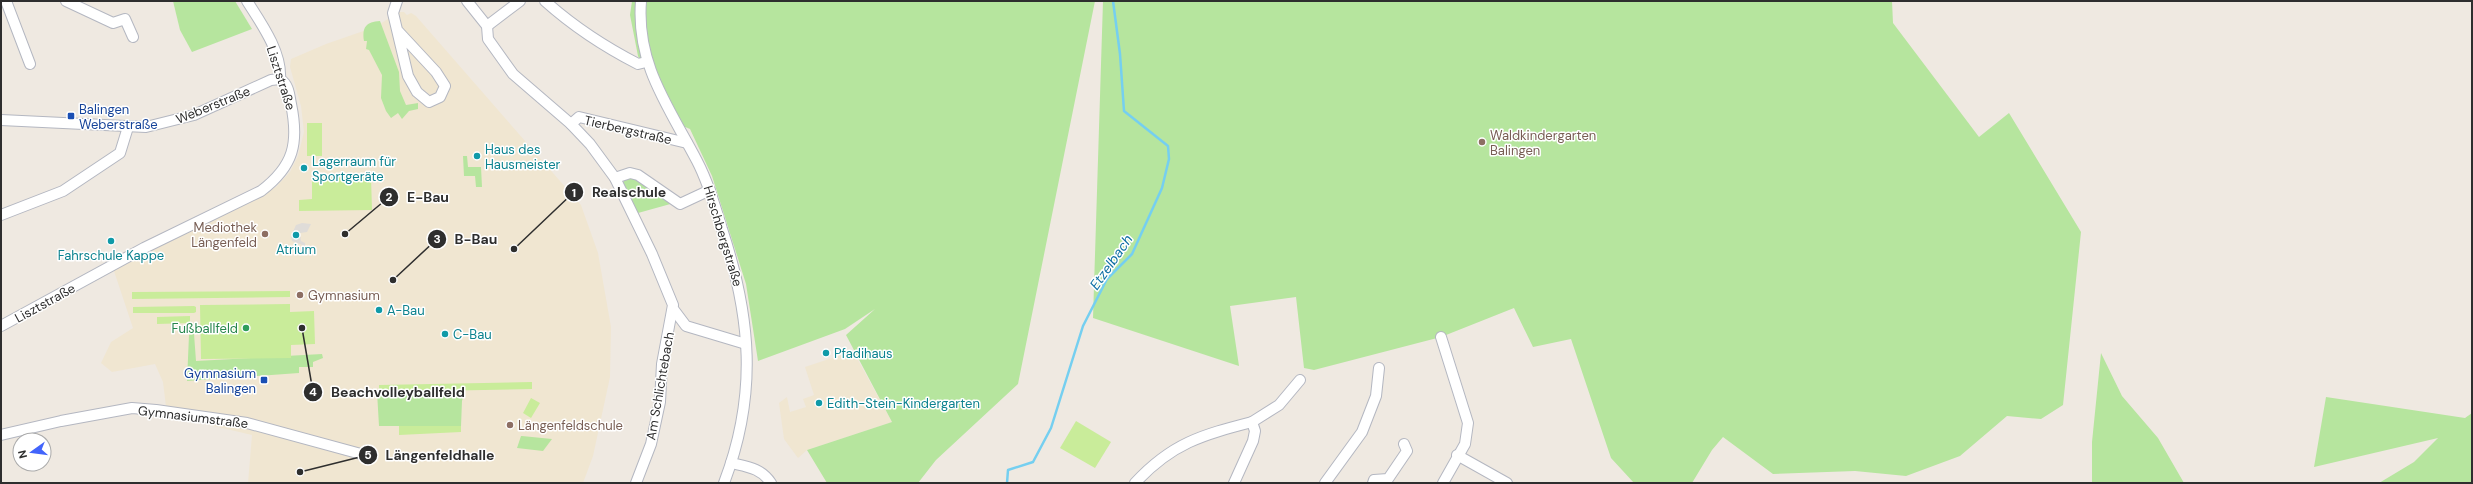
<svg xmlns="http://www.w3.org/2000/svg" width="2473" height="484" font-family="'DM Sans',sans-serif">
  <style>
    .education { fill: #f0e6d1 }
    .green { fill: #b6e59e }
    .pitch { fill: #c9ec9a }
    .plaza { fill: #dfdcd8 }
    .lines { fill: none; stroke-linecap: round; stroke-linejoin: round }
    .stream { stroke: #75cff0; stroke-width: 2.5 }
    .minor-casing { stroke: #b4b7c1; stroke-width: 12 }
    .minor { stroke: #fff; stroke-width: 10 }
    .transit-dot { fill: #1a4fb4; stroke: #fff; stroke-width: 1.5 }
    .education-dot { fill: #8d6e63; stroke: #fff; stroke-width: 1.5 }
    .culture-dot { fill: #0f9aa8; stroke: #fff; stroke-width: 1.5 }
    .leisure-dot { fill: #2e9e5b; stroke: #fff; stroke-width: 1.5 }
    .labels { text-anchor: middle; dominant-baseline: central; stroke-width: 3; stroke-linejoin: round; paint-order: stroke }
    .street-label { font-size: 13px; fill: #2e2e2e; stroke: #fff }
    .transit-label { font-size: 13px; fill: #164399; stroke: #fff; text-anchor: start }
    .education-label { font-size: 13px; fill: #785e54; stroke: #fff; text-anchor: start }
    .culture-label { font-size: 13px; fill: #0d838f; stroke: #fff; text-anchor: start }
    .leisure-label { font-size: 13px; fill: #27864d; stroke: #fff; text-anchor: end }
    .water-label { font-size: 14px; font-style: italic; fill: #0d6fa3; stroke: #fff }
    .leader { fill: none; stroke: #2e2e2e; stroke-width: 1.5 }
    .callout-dot { fill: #2e2e2e; stroke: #fff; stroke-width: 1.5 }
    .mark-label { font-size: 12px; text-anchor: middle; font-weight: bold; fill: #fff }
    .callout-label { font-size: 14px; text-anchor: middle; font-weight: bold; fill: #2e2e2e; stroke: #fff; stroke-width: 3; stroke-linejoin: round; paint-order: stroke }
  </style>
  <rect width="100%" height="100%" fill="#efe9e1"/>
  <!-- education -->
  <g class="education">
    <path d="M399,12H404L407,15L411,13L416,16L581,205L598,253L611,327L610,377L593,456L583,483H248L252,435L167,415L163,382L155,364L112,372L101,363L111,342L133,328L112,265L276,187L290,172L298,156L304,132L301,106L290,67L291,59L326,44L375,27Z"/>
    <path d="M853,351L892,422L807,450L798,458L784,439L779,403L787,397L790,412L806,407L803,399L814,395L805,367Z"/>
  </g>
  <!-- green -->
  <g class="green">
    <path d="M173,1H235L252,29L192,52L180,30Z"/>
    <path d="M632,1H1095L1018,384L936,460L918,483H827L807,450L892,422L846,335L875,309L845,329L758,361L746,284L712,176L690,129L671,121L638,56L630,15Z"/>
    <path d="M1103,1H1892L1893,23L1979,137L2009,113L2081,232L2063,405L2041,419L2007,416L1960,456L1906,476L1855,471L1773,474L1723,437L1712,450L1692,483H1634L1611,458L1571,339L1533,347L1514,308L1441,337L1314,370L1304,368L1296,297L1230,306L1239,366L1093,318Z"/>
    <path d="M380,21L399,72L400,91L406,105L418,103V109L409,111L402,119L398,113L391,118L386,111L381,98L382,75L369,50L366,49L367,41H364C362,27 366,22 380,21Z"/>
    <path d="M463,156H467L468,167H481L482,187H476L475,176H464Z"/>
    <path d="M631,176L674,203L638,213L623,183L625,178Z"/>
    <path d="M194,334L196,361L322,354L323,358L313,362V367H299V373L187,381L189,335Z"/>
    <path d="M2101,353L2122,396L2158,438L2184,483H2092V442Z"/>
    <path d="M465,390L462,401L461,426H379L377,392Z"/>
    <path d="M2326,397L2465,418L2472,413V483H2379L2414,462L2438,438L2314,467Z"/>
    <path d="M521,436H522L552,439L543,451L517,448Z"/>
  </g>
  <!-- pitch -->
  <g class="pitch">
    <rect x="307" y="123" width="15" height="33"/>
    <path d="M371,177L372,210L299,211V200L312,199V178Z"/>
    <path d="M290,291V297L132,299V292Z"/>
    <path d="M290,304V312L314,311L315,344L291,345V358L201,359L200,305Z"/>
    <path d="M194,306L196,307V312L194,313H133V307Z"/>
    <path d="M190,316V323L157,324V317Z"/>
    <path d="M532,382V389L379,392V385Z"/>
    <path d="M531,398L540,403L531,418L523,413Z"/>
    <path d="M1076,421L1111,442L1095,468L1060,448Z"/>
    <path d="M399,426H461V432L399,435Z"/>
  </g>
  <!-- plaza -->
  <path class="plaza" d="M302,223L311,224L307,232L300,233L301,241L305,243V246L292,241L291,236L296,225Z"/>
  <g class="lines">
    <!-- stream -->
    <path class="stream" d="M1007,483L1008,470L1033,462L1051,428L1083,326L1107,279L1132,254L1162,188L1169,159L1168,146L1124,111L1120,54L1113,1"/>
    <defs>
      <g id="minor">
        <path d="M6,1L30,64"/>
        <path d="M66,1L113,23L125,19L133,37"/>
        <path d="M247,1C261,23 282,52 280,79"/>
        <path d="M397,1L393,13L408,76L417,92L429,102L440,97L445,86L436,72L397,30"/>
        <path d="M467,1L487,26L488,39L513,74L571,124L590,144L615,178L652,254L673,305L662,364L660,402L651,444L636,483"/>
        <path d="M545,1C574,27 603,46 638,64L646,62"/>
        <path d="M641,1C636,65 669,107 697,161C708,182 715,206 722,229C751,317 758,394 724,483"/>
        <path d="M487,26L520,1"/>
        <path d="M1,120L146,127L194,115L271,80L280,79"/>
        <path d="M571,124L579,117L687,143"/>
        <path d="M615,178L630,173L638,175L680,204L710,190"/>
        <path d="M1,215L63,191L120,153L128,127"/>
        <path d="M674,310L686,326L746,344"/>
        <path d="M1,326L144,248L261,191C294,166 299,143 291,104C289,94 289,85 280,79"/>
        <path d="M1441,337L1468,423L1465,444L1443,483"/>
        <path d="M1252,422L1279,405L1300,380"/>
        <path d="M1,435L61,421L132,408L156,410L247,423L361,454"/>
        <path d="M1457,455L1507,483"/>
        <path d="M731,463C748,467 761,468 771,483"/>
        <path d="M1135,483C1172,443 1202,435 1252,422L1255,431L1253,441L1234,483"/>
        <path d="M1325,483L1362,432L1376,396L1379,368"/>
        <path d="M1373,483L1374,480L1388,479L1407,451L1404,444"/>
      </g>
    </defs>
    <!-- minor casing -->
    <use href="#minor" class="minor-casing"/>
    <!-- minor -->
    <use href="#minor" class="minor"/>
  </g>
  <!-- markers -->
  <g class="transit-dot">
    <rect x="67" y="112" width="8" height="8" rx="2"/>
    <rect x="260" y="376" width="8" height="8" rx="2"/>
  </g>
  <g class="education-dot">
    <circle cx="1482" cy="142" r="4"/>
    <circle cx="265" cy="234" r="4"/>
    <circle cx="300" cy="295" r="4"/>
    <circle cx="510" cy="425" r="4"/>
  </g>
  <g class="culture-dot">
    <circle cx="477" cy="156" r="4"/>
    <circle cx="304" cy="168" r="4"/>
    <circle cx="296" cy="235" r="4"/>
    <circle cx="111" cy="241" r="4"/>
    <circle cx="379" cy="310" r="4"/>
    <circle cx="445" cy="334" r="4"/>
    <circle cx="826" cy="353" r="4"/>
    <circle cx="819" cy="403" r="4"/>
  </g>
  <circle class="leisure-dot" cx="246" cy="328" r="4"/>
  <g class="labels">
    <!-- street labels -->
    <g class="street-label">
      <text transform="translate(281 78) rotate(72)">Lisztstraße</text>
      <text transform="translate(213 105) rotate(-22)">Weberstraße</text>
      <text transform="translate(628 130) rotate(13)">Tierbergstraße</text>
      <text transform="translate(723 236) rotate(73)">Hirschbergstraße</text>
      <text transform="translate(45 303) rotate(-29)">Lisztstraße</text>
      <text transform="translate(660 386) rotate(-80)">Am Schlichtebach</text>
      <text transform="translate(193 417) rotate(7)">Gymnasiumstraße</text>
    </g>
    <!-- transit labels -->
    <g class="transit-label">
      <text x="79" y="109">Balingen<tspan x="79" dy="15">Weberstraße</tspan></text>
      <text x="256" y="373" text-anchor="end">Gymnasium<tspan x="256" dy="15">Balingen</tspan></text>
    </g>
    <!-- education labels -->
    <g class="education-label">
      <text x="1490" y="135">Waldkindergarten<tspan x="1490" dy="15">Balingen</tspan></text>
      <text x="257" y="227" text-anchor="end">Mediothek<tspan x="257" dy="15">Längenfeld</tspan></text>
      <text x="308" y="295">Gymnasium</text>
      <text x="518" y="425">Längenfeldschule</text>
    </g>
    <!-- culture labels -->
    <g class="culture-label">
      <text x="485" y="149">Haus des<tspan x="485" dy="15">Hausmeister</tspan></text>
      <text x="312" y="161">Lagerraum für<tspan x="312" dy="15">Sportgeräte</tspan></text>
      <text x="296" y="249" text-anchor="middle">Atrium</text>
      <text x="111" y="255" text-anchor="middle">Fahrschule Kappe</text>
      <text x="387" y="310">A-Bau</text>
      <text x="453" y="334">C-Bau</text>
      <text x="834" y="353">Pfadihaus</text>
      <text x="827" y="403">Edith-Stein-Kindergarten</text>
    </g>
    <!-- leisure labels -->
    <g class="leisure-label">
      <text x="238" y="328">Fußballfeld</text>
    </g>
    <!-- water labels -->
    <g class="water-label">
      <text transform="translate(1111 262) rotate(-55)">Etzelbach</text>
    </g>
  </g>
  <!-- callouts -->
  <path class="leader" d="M514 249L574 192M345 234L389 197M393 280L437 239M302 328L313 392M300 472L368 455"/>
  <g class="callout-dot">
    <circle cx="514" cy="249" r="4"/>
    <circle cx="345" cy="234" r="4"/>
    <circle cx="393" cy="280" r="4"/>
    <circle cx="302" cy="328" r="4"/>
    <circle cx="300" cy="472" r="4"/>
    <circle cx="574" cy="192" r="10"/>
    <circle cx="389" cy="197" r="10"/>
    <circle cx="437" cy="239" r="10"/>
    <circle cx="313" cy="392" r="10"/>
    <circle cx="368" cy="455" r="10"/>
  </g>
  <g class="mark-label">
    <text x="574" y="197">1</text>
    <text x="389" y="201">2</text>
    <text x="437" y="243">3</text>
    <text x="313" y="396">4</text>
    <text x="368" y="459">5</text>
  </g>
  <g class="callout-label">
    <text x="629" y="197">Realschule</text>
    <text x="428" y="202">E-Bau</text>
    <text x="476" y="244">B-Bau</text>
    <text x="398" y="397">Beachvolleyballfeld</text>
    <text x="440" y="460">Längenfeldhalle</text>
  </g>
  <!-- border -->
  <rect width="2473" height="484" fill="none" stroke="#2e2e2e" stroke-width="4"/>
  <!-- north arrow -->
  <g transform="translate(32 452) rotate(256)"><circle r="19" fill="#ffffff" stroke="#ababab"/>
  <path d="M0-3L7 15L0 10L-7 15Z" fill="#4264fb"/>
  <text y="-6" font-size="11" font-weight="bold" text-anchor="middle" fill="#2e2e2e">N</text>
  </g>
</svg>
